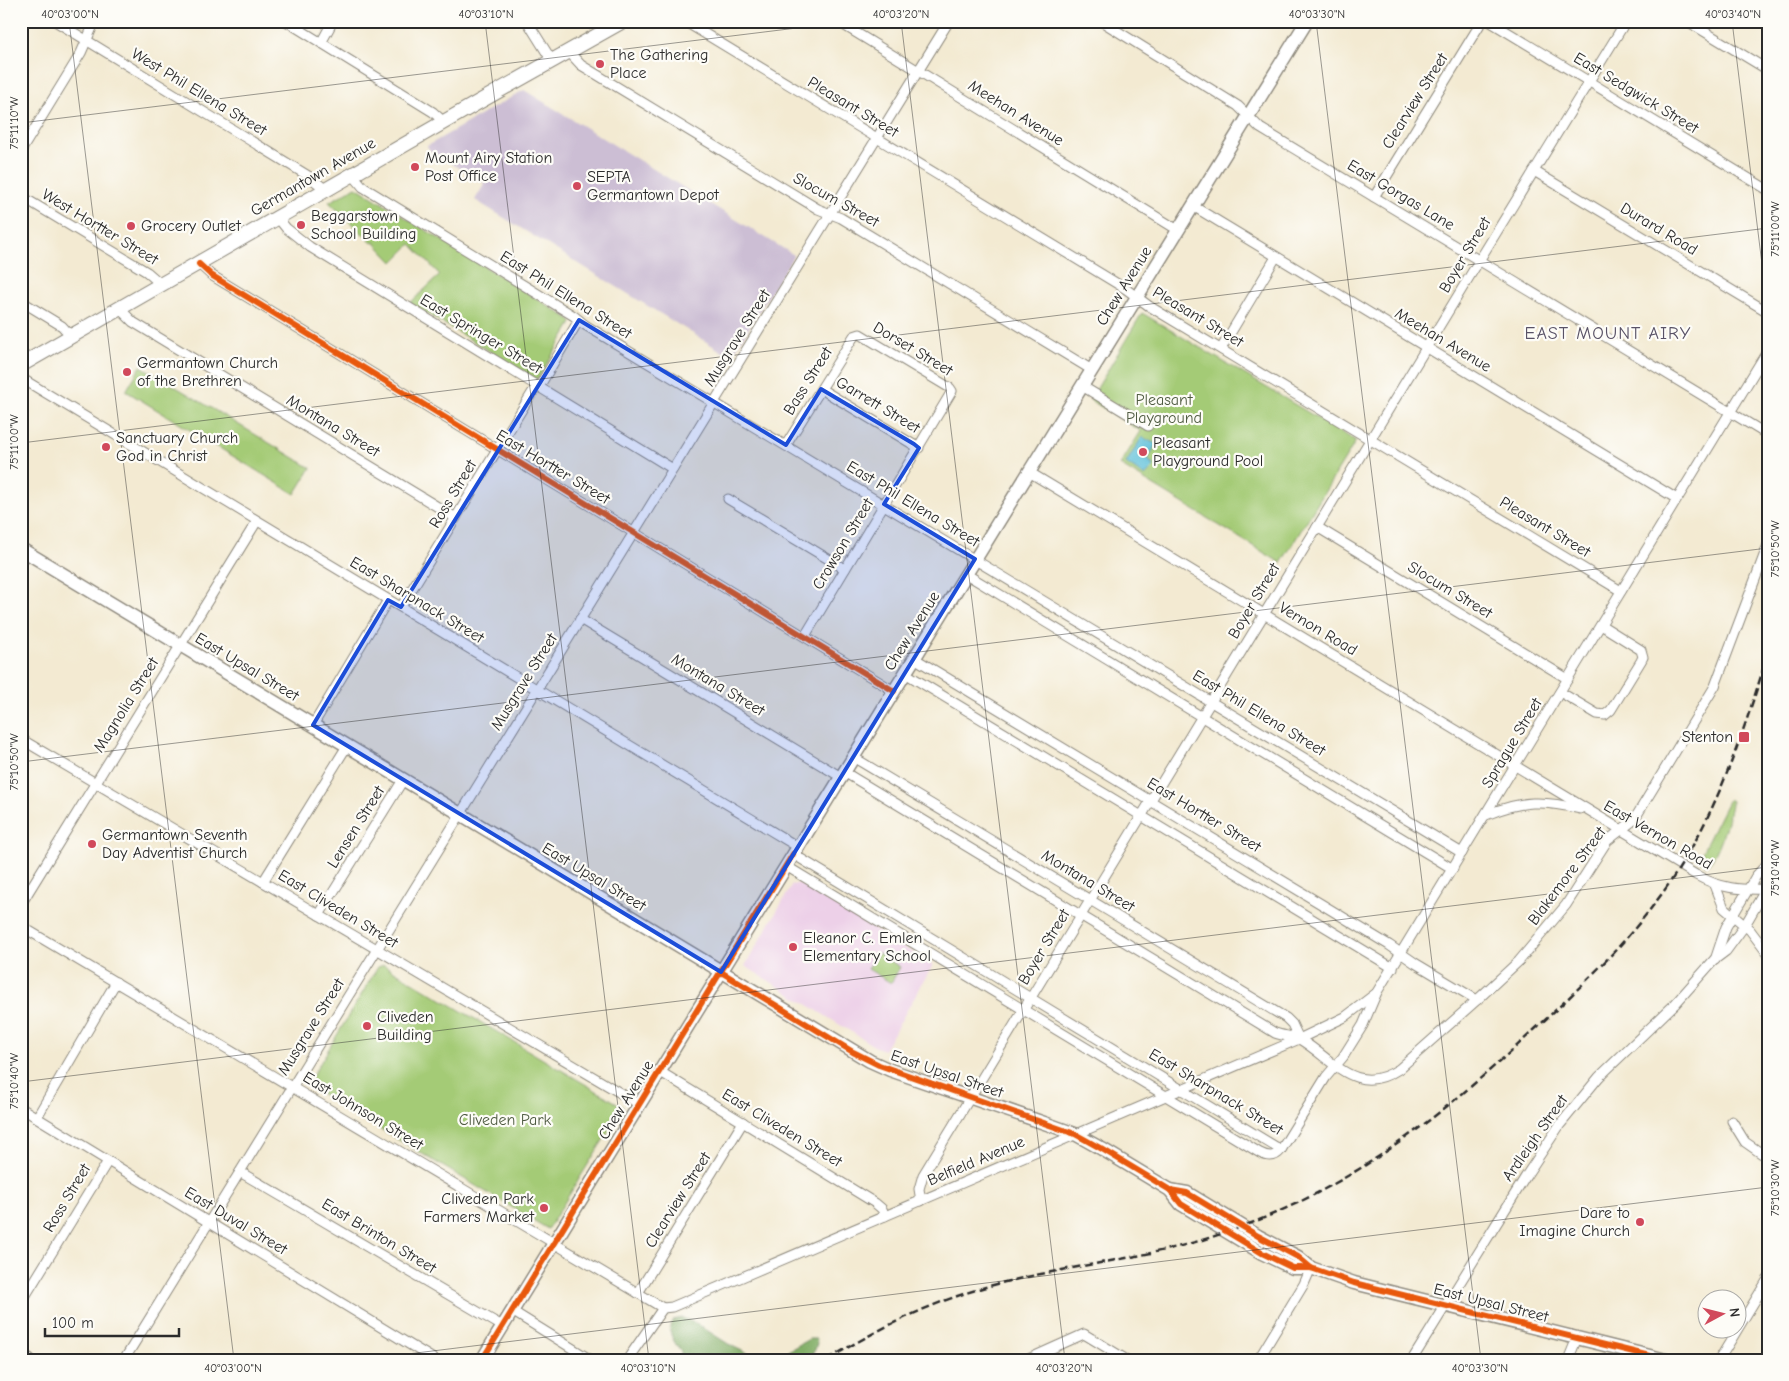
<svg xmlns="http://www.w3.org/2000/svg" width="1789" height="1381" font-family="'Comic Neue',sans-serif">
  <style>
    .built { fill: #edd0e8 }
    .industrial { fill: #ccbed4 }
    .green { fill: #a4cb76; stroke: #687b50 }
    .forest { fill: #83af67; stroke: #576d49 }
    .water { fill: #5cbfda; stroke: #447582 }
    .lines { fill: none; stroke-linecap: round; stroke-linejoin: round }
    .street-casing { stroke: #8f8a7e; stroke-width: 11 }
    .secondary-casing { stroke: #8f8a7e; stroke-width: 15 }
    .primary-casing { stroke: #8f8a7e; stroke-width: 16 }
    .street { stroke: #fff; stroke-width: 9 }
    .secondary { stroke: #fff; stroke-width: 12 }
    .primary { stroke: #fff; stroke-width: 14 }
    .rail { stroke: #2b2b2b; stroke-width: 2.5; stroke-dasharray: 8 4; stroke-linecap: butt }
    .cycleway-casing { stroke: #fdfcf7; stroke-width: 9 }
    .cycleway { stroke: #e8590c; stroke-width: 6 }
    .marked { fill: #1d4ed8; fill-opacity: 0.2; stroke: #1d4ed8; stroke-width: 4; stroke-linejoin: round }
    .ticks { fill: none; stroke: #2b2b2b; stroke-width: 1; stroke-opacity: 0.45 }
    .poi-dot { fill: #d1495b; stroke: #fdfcf7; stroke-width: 2 }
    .labels { text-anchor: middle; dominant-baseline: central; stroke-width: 4.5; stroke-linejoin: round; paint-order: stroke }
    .poi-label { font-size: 16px; fill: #2b2b2b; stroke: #fdfcf7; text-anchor: start }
    .street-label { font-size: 16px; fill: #2b2b2b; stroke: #fdfcf7 }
    .park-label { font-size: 16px; fill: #4f5b42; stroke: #fdfcf7 }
    .neighbourhood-label { font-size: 18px; letter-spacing: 1px; fill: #595266; stroke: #fdfcf7 }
    .neatline { fill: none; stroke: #2b2b2b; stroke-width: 2 }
    .ticks-label { font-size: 12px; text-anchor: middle; fill: #2b2b2b }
  </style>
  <rect width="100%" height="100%" fill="#fdfcf7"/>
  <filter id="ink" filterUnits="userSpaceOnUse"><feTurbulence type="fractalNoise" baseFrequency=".02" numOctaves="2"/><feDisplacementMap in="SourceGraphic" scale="10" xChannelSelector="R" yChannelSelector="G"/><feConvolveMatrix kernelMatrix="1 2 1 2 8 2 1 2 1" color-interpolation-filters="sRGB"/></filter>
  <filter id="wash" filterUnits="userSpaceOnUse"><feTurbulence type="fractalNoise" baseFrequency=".0096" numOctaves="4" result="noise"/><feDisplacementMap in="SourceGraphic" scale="20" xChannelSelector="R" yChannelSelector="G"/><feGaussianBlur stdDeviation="1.12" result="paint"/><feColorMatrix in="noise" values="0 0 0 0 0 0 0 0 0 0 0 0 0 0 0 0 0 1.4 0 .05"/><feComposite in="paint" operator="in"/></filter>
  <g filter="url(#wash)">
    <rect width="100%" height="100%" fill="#f3ead2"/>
    <!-- built -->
    <path class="built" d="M799,883L933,965L884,1050L874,1046L745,966L792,885Z"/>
    <!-- industrial -->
    <path class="industrial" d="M524,90L794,255L731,357L475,200L485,183L431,152L427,146Z"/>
    <!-- green -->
    <g class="green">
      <path d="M356,187L571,320L572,323L537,380L410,303L440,275L411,244L393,262L374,242L372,243L329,202Z"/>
      <path d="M1142,313L1356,441L1281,563L1120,465L1141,431L1090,400Z"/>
      <path d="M141,366L311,468L295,494L126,391Z"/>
      <path d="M1729,799L1731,801V805C1727,822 1720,853 1707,865L1698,860Z"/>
      <path d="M878,953L900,967L891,983L868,969Z"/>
      <path d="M384,965L622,1106L623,1108L548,1229L307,1085L378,967Z"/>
    </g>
    <!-- forest -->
    <path class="forest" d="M683,1318L697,1324L730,1345L761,1360L779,1356L809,1339H816L817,1343L815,1350L807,1360H681V1351C674,1342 666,1332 673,1320Z"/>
    <!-- water -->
    <path class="water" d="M1142,437L1156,444L1148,459L1154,467L1145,476L1126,463Z"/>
  </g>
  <g filter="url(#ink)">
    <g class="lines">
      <defs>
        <g id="street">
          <path d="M55,21L310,177L326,190"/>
          <path d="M286,21L433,112L444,122"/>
          <path d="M527,21L552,61"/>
          <path d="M684,21L1126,289L1149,306L1621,591"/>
          <path d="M837,21L1178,230"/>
          <path d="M1101,21L1238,106L1260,128L1768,435"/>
          <path d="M1489,21L1768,190"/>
          <path d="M1687,21L1768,70"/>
          <path d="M321,43L333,21"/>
          <path d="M569,52L581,65L818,209L841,218L1092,370"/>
          <path d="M21,151L81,53L95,21"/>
          <path d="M1534,171L1768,312"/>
          <path d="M353,175L363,187L574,316L585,325L1462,853"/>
          <path d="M21,196L147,272L162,285"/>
          <path d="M1374,197L1482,21"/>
          <path d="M1193,206L1677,499"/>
          <path d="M278,218L286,228L310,247L673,469"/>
          <path d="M199,264L211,275L894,691"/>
          <path d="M21,301L62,326L72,337"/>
          <path d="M120,309L133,322L456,518"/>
          <path d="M1221,349L1276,257"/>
          <path d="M21,378L798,847"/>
          <path d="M1082,386L1148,426"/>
          <path d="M821,389L919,448"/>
          <path d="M786,445L854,336L860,334L950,388L952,391L805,636"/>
          <path d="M1029,472L1696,875C1721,889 1740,890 1768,889"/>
          <path d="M728,499L845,569"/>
          <path d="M1317,527L1568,679"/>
          <path d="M966,574L1453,869"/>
          <path d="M401,607L532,393L542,382L579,320"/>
          <path d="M580,619L841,777"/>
          <path d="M914,658L1389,945L1415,963L1477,1000"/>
          <path d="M905,673L1393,968"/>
          <path d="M1560,692L1597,714L1605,715L1611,710L1641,661L1643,657L1641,650L1601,625"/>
          <path d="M313,725L388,600"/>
          <path d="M21,739L639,1104"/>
          <path d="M853,757L1286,1018L1292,1024L1299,1039"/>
          <path d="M844,772L1275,1033C1283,1036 1293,1036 1301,1040C1335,1061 1356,1097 1399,1069L1477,1000L1519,961L1566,905L1607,841L1634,820L1715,686L1768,545"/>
          <path d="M1486,815C1522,800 1543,800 1580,809"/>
          <path d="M793,854L1281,1150"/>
          <path d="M786,866L1260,1153C1268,1157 1275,1158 1281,1150L1326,1077L1343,1057L1363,1025L1377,992L1768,350"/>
          <path d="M263,882L347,746"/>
          <path d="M1715,885L1724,908L1750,930L1768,954"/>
          <path d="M21,904L257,521"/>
          <path d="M319,915L403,780"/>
          <path d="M21,926L663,1308"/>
          <path d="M1715,960L1726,927L1756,876L1768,863"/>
          <path d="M659,1071L875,1203L882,1209L885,1216"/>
          <path d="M21,1108L435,1360"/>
          <path d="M37,1117L116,982"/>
          <path d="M1732,1121L1745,1142L1768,1158"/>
          <path d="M240,1172L502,1326"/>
          <path d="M921,1201L919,1189L923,1175L1485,251L1626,21"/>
          <path d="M638,1293L743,1122"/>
          <path d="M21,1303L108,1161"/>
          <path d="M663,1308L672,1307L1299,1039L1345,1017L1375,994"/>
          <path d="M512,1311L591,1360"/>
          <path d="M124,1360L949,21"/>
          <path d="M627,1360L663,1308"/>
          <path d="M1026,1360L1084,1334L1127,1360"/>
          <path d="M1258,1360L1304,1284L1311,1268"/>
          <path d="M1412,1360L1526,1176L1559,1126L1599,1077L1675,1004L1714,960L1726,951L1745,925L1767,887"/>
          <path d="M1568,1360L1577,1338"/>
          <path d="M1719,1360L1768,1279"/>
        </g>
        <g id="secondary">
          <path d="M21,549L870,1061L890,1070L1053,1126L1075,1134L1102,1149L1170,1190L1181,1204L1262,1253L1293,1268H1311L1354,1283L1666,1360"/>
          <path d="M1170,1190L1187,1193L1258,1236L1298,1257L1311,1268"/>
          <path d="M21,1355L29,1360"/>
          <path d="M482,1360L1307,21"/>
        </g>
        <path id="primary" d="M21,365L477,103L623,21"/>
      </defs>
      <!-- street casing -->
      <use href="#street" class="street-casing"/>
      <!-- secondary casing -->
      <use href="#secondary" class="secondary-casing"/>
      <!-- primary casing -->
      <use href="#primary" class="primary-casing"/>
      <!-- street -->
      <use href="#street" class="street"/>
      <!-- secondary -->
      <use href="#secondary" class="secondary"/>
      <!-- primary -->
      <use href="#primary" class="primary"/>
      <!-- rail -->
      <path class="rail" d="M827,1360C884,1325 944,1296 1009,1281C1072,1266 1137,1259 1199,1241C1336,1200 1431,1126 1534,1030C1588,981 1641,929 1680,867C1721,802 1745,727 1768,654"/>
      <defs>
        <g id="cycleway">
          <path d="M199,264L211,275L894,691"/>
          <path d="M721,972L853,1052L879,1065L1075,1134L1102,1149L1170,1190L1181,1204L1262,1253L1293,1268H1311L1354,1283L1666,1360"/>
          <path d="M1170,1190L1187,1193L1258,1236L1298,1257L1311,1268"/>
          <path d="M482,1360L793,854"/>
        </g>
      </defs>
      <!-- cycleway casing -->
      <use href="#cycleway" class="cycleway-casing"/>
      <!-- cycleway -->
      <use href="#cycleway" class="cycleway"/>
    </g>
  </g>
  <!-- marked area -->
  <path class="marked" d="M579,320L786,445L821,389L914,444L919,448L884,504L975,559L721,972L313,725L388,600L401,607Z"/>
  <!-- ticks -->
  <path class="ticks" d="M69,21L234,1360M485,21L649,1360M901,21L1065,1360M1316,21L1481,1360M1732,21L1768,313M21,123L854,21M21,443L1768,228M21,762L1768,548M21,1082L1768,867M359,1360L1768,1187"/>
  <!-- markers -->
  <g class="poi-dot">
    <circle cx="600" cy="64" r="5"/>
    <circle cx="415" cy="167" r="5"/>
    <circle cx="577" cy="186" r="5"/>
    <circle cx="301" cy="225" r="5"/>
    <circle cx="131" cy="226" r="5"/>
    <circle cx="127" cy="372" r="5"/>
    <circle cx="106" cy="447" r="5"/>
    <circle cx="1143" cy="452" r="5"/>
    <rect x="1738" y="731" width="12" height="12" rx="2.5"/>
    <circle cx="92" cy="844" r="5"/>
    <circle cx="793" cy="947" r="5"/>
    <circle cx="367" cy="1026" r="5"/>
    <circle cx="544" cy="1208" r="5"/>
    <circle cx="1640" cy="1222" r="5"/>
  </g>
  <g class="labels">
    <!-- poi labels -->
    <g class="poi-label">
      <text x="610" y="55">The Gathering<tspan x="610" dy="18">Place</tspan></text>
      <text x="425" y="158">Mount Airy Station<tspan x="425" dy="18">Post Office</tspan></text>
      <text x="587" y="177">SEPTA<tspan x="587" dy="18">Germantown Depot</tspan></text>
      <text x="311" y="216">Beggarstown<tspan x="311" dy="18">School Building</tspan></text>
      <text x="141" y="226">Grocery Outlet</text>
      <text x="137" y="363">Germantown Church<tspan x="137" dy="18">of the Brethren</tspan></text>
      <text x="116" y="438">Sanctuary Church<tspan x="116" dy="18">God in Christ</tspan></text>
      <text x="1153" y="443">Pleasant<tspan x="1153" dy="18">Playground Pool</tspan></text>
      <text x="1733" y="737" text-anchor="end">Stenton</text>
      <text x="102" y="835">Germantown Seventh<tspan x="102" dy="18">Day Adventist Church</tspan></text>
      <text x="803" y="938">Eleanor C. Emlen<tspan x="803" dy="18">Elementary School</tspan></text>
      <text x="377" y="1017">Cliveden<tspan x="377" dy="18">Building</tspan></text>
      <text x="534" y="1199" text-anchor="end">Cliveden Park<tspan x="534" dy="18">Farmers Market</tspan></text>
      <text x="1630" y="1213" text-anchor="end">Dare to<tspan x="1630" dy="18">Imagine Church</tspan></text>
    </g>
    <!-- street labels -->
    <g class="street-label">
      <text transform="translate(199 92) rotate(31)">West Phil Ellena Street</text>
      <text transform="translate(1636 93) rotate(31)">East Sedgwick Street</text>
      <text transform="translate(1415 101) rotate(-58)">Clearview Street</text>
      <text transform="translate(853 107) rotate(31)">Pleasant Street</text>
      <text transform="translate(1016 113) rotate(32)">Meehan Avenue</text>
      <text transform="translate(313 177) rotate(-30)">Germantown Avenue</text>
      <text transform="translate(1401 195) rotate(31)">East Gorgas Lane</text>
      <text transform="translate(836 200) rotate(29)">Slocum Street</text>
      <text transform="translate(100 227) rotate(31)">West Hortter Street</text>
      <text transform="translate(1659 229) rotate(31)">Durard Road</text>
      <text transform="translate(1465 255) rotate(-59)">Boyer Street</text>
      <text transform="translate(1124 286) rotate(-58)">Chew Avenue</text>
      <text transform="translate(566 295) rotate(32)">East Phil Ellena Street</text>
      <text transform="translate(1198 317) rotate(31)">Pleasant Street</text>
      <text transform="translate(481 334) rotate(31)">East Springer Street</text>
      <text transform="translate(737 338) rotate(-58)">Musgrave Street</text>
      <text transform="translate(1443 340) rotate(31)">Meehan Avenue</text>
      <text transform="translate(913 349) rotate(31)">Dorset Street</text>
      <text transform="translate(808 381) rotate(-58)">Bass Street</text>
      <text transform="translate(878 405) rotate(31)">Garrett Street</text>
      <text transform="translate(333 426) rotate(31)">Montana Street</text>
      <text transform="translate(553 467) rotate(31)">East Hortter Street</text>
      <text transform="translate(453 494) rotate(-59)">Ross Street</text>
      <text transform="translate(913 504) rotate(31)">East Phil Ellena Street</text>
      <text transform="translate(1545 527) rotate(31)">Pleasant Street</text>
      <text transform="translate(843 544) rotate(-59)">Crowson Street</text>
      <text transform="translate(1450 590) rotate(31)">Slocum Street</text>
      <text transform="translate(417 600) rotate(31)">East Sharpnack Street</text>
      <text transform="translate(1254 601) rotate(-59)">Boyer Street</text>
      <text transform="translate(1318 629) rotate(31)">Vernon Road</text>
      <text transform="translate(912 631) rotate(-58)">Chew Avenue</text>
      <text transform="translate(247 667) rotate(31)">East Upsal Street</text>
      <text transform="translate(524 682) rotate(-58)">Musgrave Street</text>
      <text transform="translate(718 685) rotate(31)">Montana Street</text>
      <text transform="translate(126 705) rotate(-58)">Magnolia Street</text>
      <text transform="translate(1259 713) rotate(31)">East Phil Ellena Street</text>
      <text transform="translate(1512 743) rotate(-59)">Sprague Street</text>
      <text transform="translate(1204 815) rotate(31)">East Hortter Street</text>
      <text transform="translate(356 827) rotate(-58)">Lensen Street</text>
      <text transform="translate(1658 835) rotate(30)">East Vernon Road</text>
      <text transform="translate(1567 876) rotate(-53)">Blakemore Street</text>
      <text transform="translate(594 877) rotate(31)">East Upsal Street</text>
      <text transform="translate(1088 881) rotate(31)">Montana Street</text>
      <text transform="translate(338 909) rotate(31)">East Cliveden Street</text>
      <text transform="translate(1044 947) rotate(-59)">Boyer Street</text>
      <text transform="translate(311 1027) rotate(-58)">Musgrave Street</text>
      <text transform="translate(947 1074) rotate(19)">East Upsal Street</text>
      <text transform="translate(1216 1092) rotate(31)">East Sharpnack Street</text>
      <text transform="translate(626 1100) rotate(-58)">Chew Avenue</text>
      <text transform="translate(363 1111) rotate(31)">East Johnson Street</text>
      <text transform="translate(782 1128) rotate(31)">East Cliveden Street</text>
      <text transform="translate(1535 1138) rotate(-55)">Ardleigh Street</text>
      <text transform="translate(976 1161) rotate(-23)">Belfield Avenue</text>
      <text transform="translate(67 1198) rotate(-59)">Ross Street</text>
      <text transform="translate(678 1200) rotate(-58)">Clearview Street</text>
      <text transform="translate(236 1221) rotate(31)">East Duval Street</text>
      <text transform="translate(379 1236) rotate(31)">East Brinton Street</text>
      <text transform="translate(1491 1303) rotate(14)">East Upsal Street</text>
    </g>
    <!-- park labels -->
    <g class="park-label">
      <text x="1164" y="400">Pleasant<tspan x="1164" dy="18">Playground</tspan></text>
      <text x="505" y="1120">Cliveden Park</text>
    </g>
    <!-- neighbourhood labels -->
    <g class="neighbourhood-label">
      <text x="1608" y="333">EAST MOUNT AIRY</text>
    </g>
  </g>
  <!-- margin -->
  <rect width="1789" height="1381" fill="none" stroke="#fdfcf7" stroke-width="55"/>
  <!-- north arrow -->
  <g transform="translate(1722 1314) rotate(83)"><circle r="24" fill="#fdfcf7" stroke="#a9a8a5"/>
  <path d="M0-4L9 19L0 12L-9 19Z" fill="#d1495b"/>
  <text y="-8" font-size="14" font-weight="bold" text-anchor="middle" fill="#2b2b2b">N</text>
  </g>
  <!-- scale -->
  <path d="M45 1328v8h134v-8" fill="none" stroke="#2b2b2b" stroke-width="2.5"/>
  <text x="52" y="1328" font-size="15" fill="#2b2b2b" stroke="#fdfcf7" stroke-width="4" paint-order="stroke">100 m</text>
  <rect x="28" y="28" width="1734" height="1326" class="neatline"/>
  <g class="ticks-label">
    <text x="70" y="18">40°03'00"N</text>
    <text x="486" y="18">40°03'10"N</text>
    <text x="901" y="18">40°03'20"N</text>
    <text x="1317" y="18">40°03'30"N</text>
    <text x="1733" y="18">40°03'40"N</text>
    <text transform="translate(14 123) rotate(-90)" y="4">75°11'10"W</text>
    <text transform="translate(1775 229) rotate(-90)" y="4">75°11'00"W</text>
    <text transform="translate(14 442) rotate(-90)" y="4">75°11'00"W</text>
    <text transform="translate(1775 549) rotate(-90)" y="4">75°10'50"W</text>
    <text transform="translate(14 762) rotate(-90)" y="4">75°10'50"W</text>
    <text transform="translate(1775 868) rotate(-90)" y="4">75°10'40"W</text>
    <text transform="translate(14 1081) rotate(-90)" y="4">75°10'40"W</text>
    <text transform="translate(1775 1188) rotate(-90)" y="4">75°10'30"W</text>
    <text x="233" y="1372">40°03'00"N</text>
    <text x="648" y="1372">40°03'10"N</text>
    <text x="1064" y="1372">40°03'20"N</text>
    <text x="1480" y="1372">40°03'30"N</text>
  </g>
</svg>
